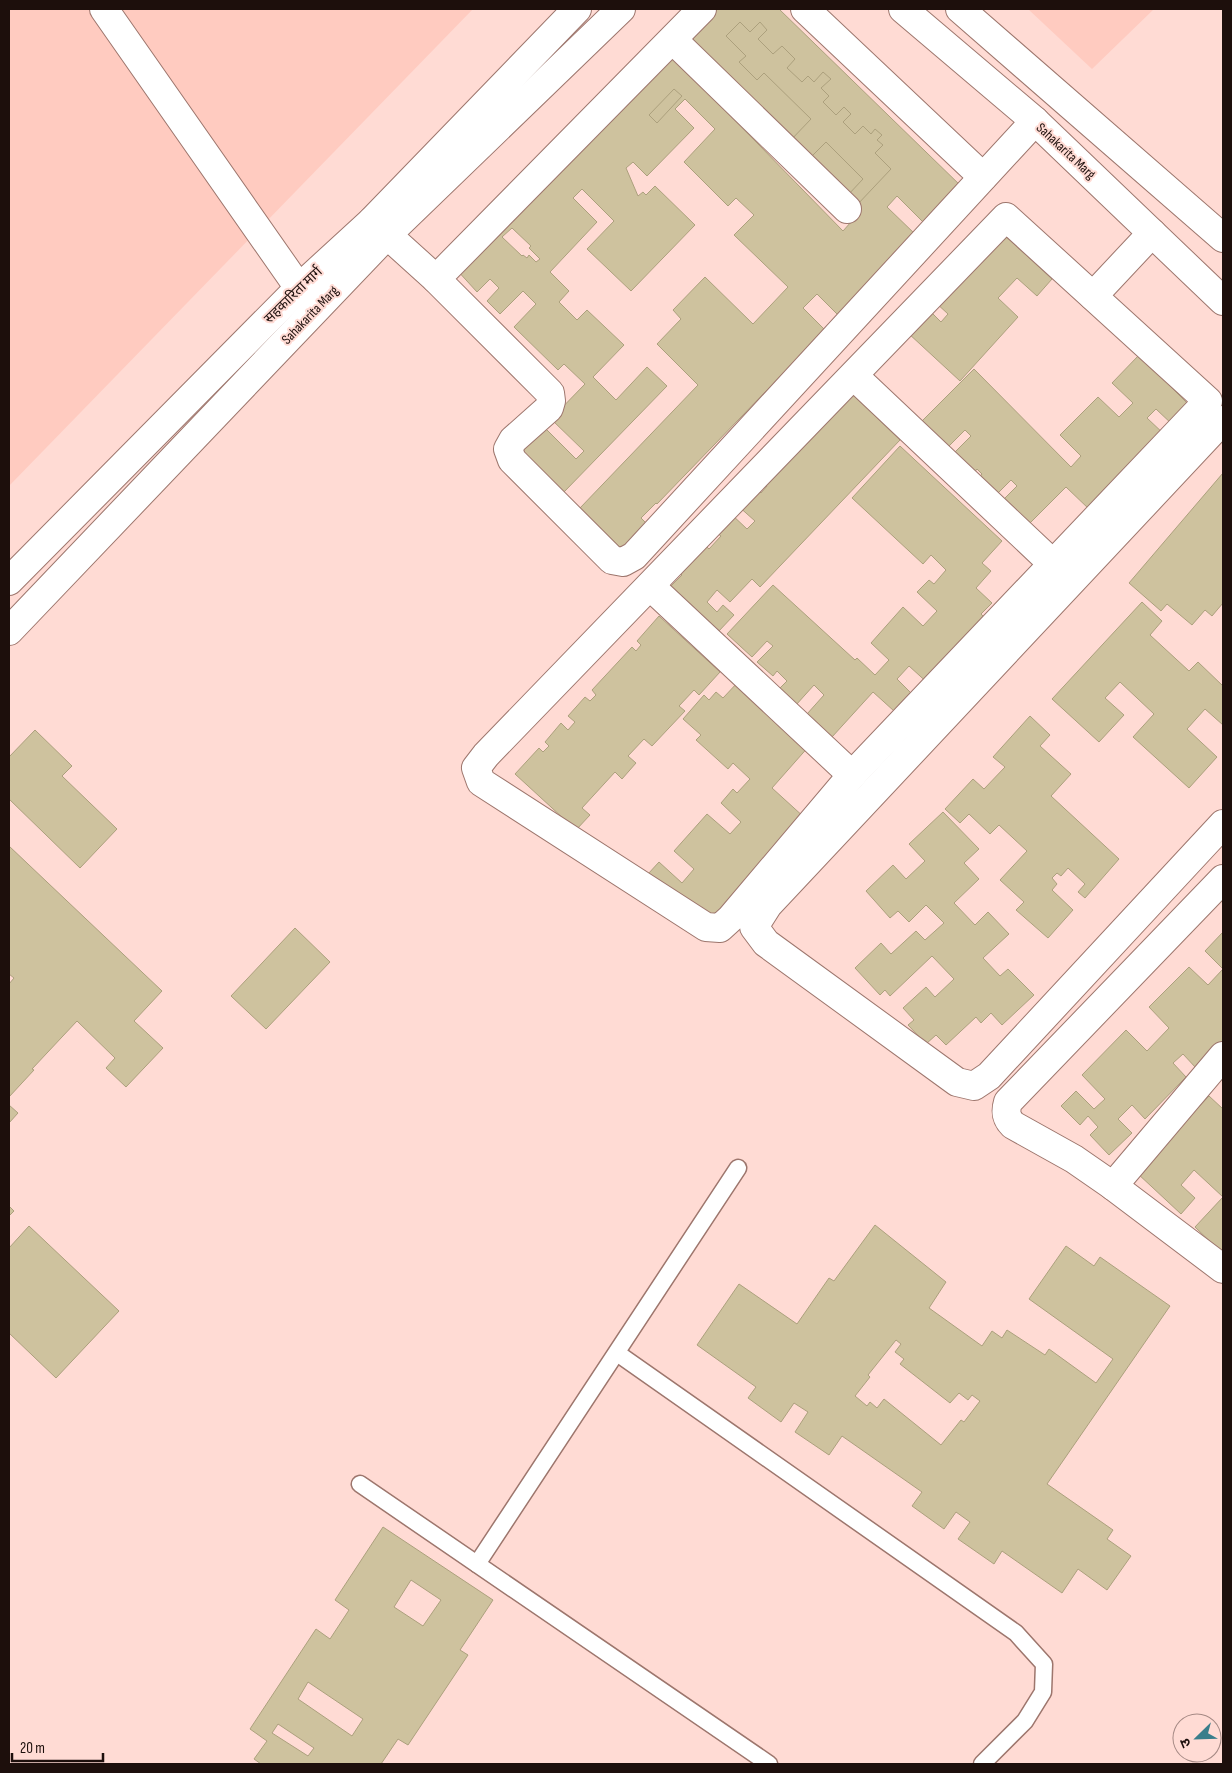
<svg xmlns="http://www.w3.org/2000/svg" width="1232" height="1773" font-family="'Sofia Sans Condensed','Noto Sans Devanagari',sans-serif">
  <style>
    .built { fill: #ffcbc0 }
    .building { fill: #cec29e; stroke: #aca07d; fill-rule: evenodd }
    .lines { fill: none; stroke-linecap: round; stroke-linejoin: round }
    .lane-casing { stroke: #9d766d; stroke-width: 19 }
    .street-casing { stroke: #9d766d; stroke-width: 30 }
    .secondary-casing { stroke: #9d766d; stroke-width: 30 }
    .lane { stroke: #fff; stroke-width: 16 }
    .street { stroke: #fff; stroke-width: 28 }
    .secondary { stroke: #fff; stroke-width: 28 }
    .labels { text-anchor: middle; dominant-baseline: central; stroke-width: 4; stroke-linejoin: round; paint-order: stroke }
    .street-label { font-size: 14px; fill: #1d0f0c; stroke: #ffdbd4 }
  </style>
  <rect width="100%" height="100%" fill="#ffdbd4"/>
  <!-- built -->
  <g class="built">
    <path d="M9,9H473L9,486Z"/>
    <path d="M1028,9H1154L1092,69Z"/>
  </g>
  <!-- building -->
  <g class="building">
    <path d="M715,9H779L963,188L926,225L897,196L887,207L916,235L839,316L817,294L803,308L825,330L657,504L656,503L641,518L649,526L624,551L580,508L698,385L657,344L681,319L673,310L705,277L753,324L788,287L734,235L754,215L736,198L728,206L684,162L715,129L685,99L675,109L694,128L647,176L633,162L626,168L638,196L643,192L646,195L655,186L695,225L631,291L587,249L614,221L582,189L573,198L597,222L550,272L569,291L559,302L577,320L587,310L624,345L593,377L616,400L647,367L667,386L564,492L521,450L543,426L576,459L584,451L551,419L585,384L564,364L558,370L514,327L536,304L523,291L500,314L487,301L499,288L490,279L477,292L456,269L673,57L843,231L859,213L686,41ZM512,228L531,246L529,248L540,259L536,262L529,255L527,258L523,255L522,256L502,237Z"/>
    <path d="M740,22L750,32L760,22L767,30L758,39L773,54L782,46L795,59L787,68L802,82L808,76L814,82L823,72L831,79L821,88L829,96L823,102L836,115L844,107L851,114L843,122L855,134L863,126L871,134L875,129L882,135L877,140L883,145L875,153L891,169L856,206L847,196L863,179L826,142L808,160L789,142L811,119L764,73L757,80L739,62L746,56L726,36Z"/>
    <path d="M674,89L682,96L657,123L649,115Z"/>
    <path d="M1000,231L1052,279L1037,296L1017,278L998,298L1018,317L960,381L908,333L929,310L941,322L948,314L935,302Z"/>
    <path d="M1139,355L1192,408L1174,426L1156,409L1147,418L1165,435L1090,510L1066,487L1025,528L1000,503L1017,486L1011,480L994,497L977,480L982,474L977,469L972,475L952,455L971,436L965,430L946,449L920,423L974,369L1071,467L1081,456L1060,435L1098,397L1119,417L1133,403L1112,383Z"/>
    <path d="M847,389L900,440L760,587L752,579L730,602L717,590L707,602L717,612L723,605L734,615L718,632L671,586L682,575L675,568L701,541L709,549L721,536L713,530L730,513L747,529L755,521L737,505L755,487L761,493L767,486L760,480Z"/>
    <path d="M900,446L1002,541L982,563L991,571L976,588L992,603L981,614L990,623L931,686L909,666L897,679L911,693L894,711L873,692L832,737L807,714L824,695L814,685L796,705L780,688L787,681L777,671L773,676L757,662L773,646L767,641L752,657L727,634L773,585L855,660L857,658L875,675L889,660L871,643L903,607L923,626L937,611L917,592L929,580L934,584L946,570L931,555L923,564L852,498Z"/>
    <path d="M1223,473V603L1212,616L1205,610L1192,625L1167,604L1161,611L1129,583Z"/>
    <path d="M1142,602L1162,621L1150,635L1189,671L1198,662L1223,686V725L1205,709L1187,729L1217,757L1189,788L1133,737L1154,714L1120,682L1105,698L1124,715L1099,742L1052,699Z"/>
    <path d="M659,616L720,672L699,695L694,690L679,706L685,711L652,746L644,739L628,756L636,763L622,779L615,772L582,808L590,815L576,830L515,774L539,748L543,752L549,746L545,742L561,723L568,730L575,722L568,716L585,697L590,701L596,695L592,690L632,647L636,651L641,645L637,641Z"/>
    <path d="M739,681L810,745L772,788L805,818L711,922L648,874L659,862L682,883L694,869L674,851L707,814L730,834L741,822L721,803L733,789L737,793L750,779L733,763L728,769L696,740L701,735L683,719L704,695L709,700L716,692L723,698Z"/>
    <path d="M1030,716L1050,735L1040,746L1071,774L1051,796L1119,859L1085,898L1078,892L1085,884L1068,868L1061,876L1057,873L1052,878L1057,884L1052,890L1073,910L1048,938L1016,910L1024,902L1000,880L1027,851L999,825L990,834L969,814L960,823L945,809L973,779L984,789L1005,767L993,757Z"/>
    <path d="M35,730L72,766L62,776L117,829L80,868L9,799V757Z"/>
    <path d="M943,812L979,849L964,863L979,879L954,903L975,925L988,912L1009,934L983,958L1000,976L1008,969L1034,995L1002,1025L991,1013L981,1023L976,1017L946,1045L936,1035L926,1044L908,1025L914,1020L903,1008L926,987L935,997L954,979L932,956L890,996L885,990L880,995L855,968L881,943L891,954L916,931L925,940L944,923L926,905L909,922L898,911L890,918L866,891L893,865L906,879L925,861L909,844Z"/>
    <path d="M9,846L162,991L134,1021L163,1048L126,1087L106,1068L115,1058L77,1021L32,1069L34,1070L9,1097V984L14,978L9,974Z"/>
    <path d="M295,928L330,962L266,1029L231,996Z"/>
    <path d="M1223,932V1040L1196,1068L1183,1054L1173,1063L1186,1077L1145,1119L1132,1105L1118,1119L1132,1133L1109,1155L1090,1135L1098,1127L1088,1116L1080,1125L1061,1106L1076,1091L1094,1109L1105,1099L1082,1075L1126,1030L1147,1051L1169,1028L1149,1007L1189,967L1208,985L1223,969L1205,951Z"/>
    <path d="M1209,1096L1223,1109V1254L1195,1227L1223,1197L1194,1170L1181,1185L1195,1198L1181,1214L1137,1173Z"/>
    <path d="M9,1105L18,1113L9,1123Z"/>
    <path d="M9,1206L14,1211L9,1216Z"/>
    <path d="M875,1225L946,1282L929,1308L982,1346L992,1331L1002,1338L1007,1330L1045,1355L1049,1349L1096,1383L1113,1359L1029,1299L1066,1246L1094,1266L1100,1257L1170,1306L1047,1484L1113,1530L1107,1539L1131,1556L1107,1590L1078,1569L1062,1593L1002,1551L994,1564L958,1539L970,1522L956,1512L944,1529L912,1506L922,1492L842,1436L829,1455L795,1432L808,1412L794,1403L781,1422L748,1398L756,1387L697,1345L739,1284L797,1324L829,1278L834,1281ZM896,1340L901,1344L895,1352L904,1359L900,1364L950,1403L959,1393L968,1400L972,1395L980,1401L964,1422L961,1420L941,1445L884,1399L877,1408L870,1402L867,1406L855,1396L870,1377L868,1375Z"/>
    <path d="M29,1226L119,1311L56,1378L9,1333V1248Z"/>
    <path d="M383,1527L493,1600L460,1650L468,1655L408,1745L398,1739L381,1764H261L254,1759L267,1741L250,1729L316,1629L330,1639L349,1610L335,1600ZM411,1580L441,1600L423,1626L394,1607ZM308,1682L363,1719L352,1736L298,1699ZM278,1724L314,1748L308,1756L272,1733Z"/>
  </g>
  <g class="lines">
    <defs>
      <g id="lane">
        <path d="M617,1353L1016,1633L1044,1664L1043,1692L1025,1721L982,1764"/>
        <path d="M360,1484L769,1764"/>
        <path d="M477,1564L738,1168"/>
      </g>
      <g id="street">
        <path d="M104,9L299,288"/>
        <path d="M702,9L436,279L550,393L551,401L549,408L513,440L508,449L512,460L612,560L623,562L634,556L1035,121"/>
        <path d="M805,9L983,177"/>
        <path d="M673,40L847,209"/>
        <path d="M1006,217L1208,401L852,775L731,918L720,928L706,927L481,782L476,768L486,755Z"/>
        <path d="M372,221L436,279"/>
        <path d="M1093,296L1152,233"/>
        <path d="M854,376L1053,564"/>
        <path d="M1223,420L768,905L754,927L766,943L957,1082L974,1086L989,1076L1223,824"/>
        <path d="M650,586L852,775"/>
        <path d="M1223,879L1008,1102C1005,1112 1006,1118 1013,1125L1074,1159L1113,1186L1223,1269"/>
        <path d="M1113,1186L1223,1056"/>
      </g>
      <g id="secondary">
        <path d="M903,9L1035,121L1223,301"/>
        <path d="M960,9L1223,238"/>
        <path d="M9,581L299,288L372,221L577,9"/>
        <path d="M9,631L387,235L621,9"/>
      </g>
    </defs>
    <!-- lane casing -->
    <use href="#lane" class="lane-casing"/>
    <!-- street casing -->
    <use href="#street" class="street-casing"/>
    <!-- secondary casing -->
    <use href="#secondary" class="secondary-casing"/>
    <!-- lane -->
    <use href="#lane" class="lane"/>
    <!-- street -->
    <use href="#street" class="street"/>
    <!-- secondary -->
    <use href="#secondary" class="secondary"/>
  </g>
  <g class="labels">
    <!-- street labels -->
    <g class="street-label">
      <text transform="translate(1066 151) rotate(43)">Sahakarita Marg</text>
      <text transform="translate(293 295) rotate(-44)">सहकारिता मार्ग</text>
      <text transform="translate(310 315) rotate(-46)">Sahakarita Marg</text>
    </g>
  </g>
  <!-- border -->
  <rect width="1232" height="1773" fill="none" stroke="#1d0f0c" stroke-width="20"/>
  <!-- north arrow -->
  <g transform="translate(1197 1738) rotate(247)"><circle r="24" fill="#ffdbd4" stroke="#a58984"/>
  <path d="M0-4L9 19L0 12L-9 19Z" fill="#397e8b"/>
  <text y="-8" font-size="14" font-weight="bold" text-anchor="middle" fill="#1d0f0c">उ</text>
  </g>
  <!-- scale -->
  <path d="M12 1753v8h91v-8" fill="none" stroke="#1d0f0c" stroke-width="2.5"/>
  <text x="20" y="1753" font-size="15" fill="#1d0f0c" stroke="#ffdbd4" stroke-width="4" paint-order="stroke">20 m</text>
</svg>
